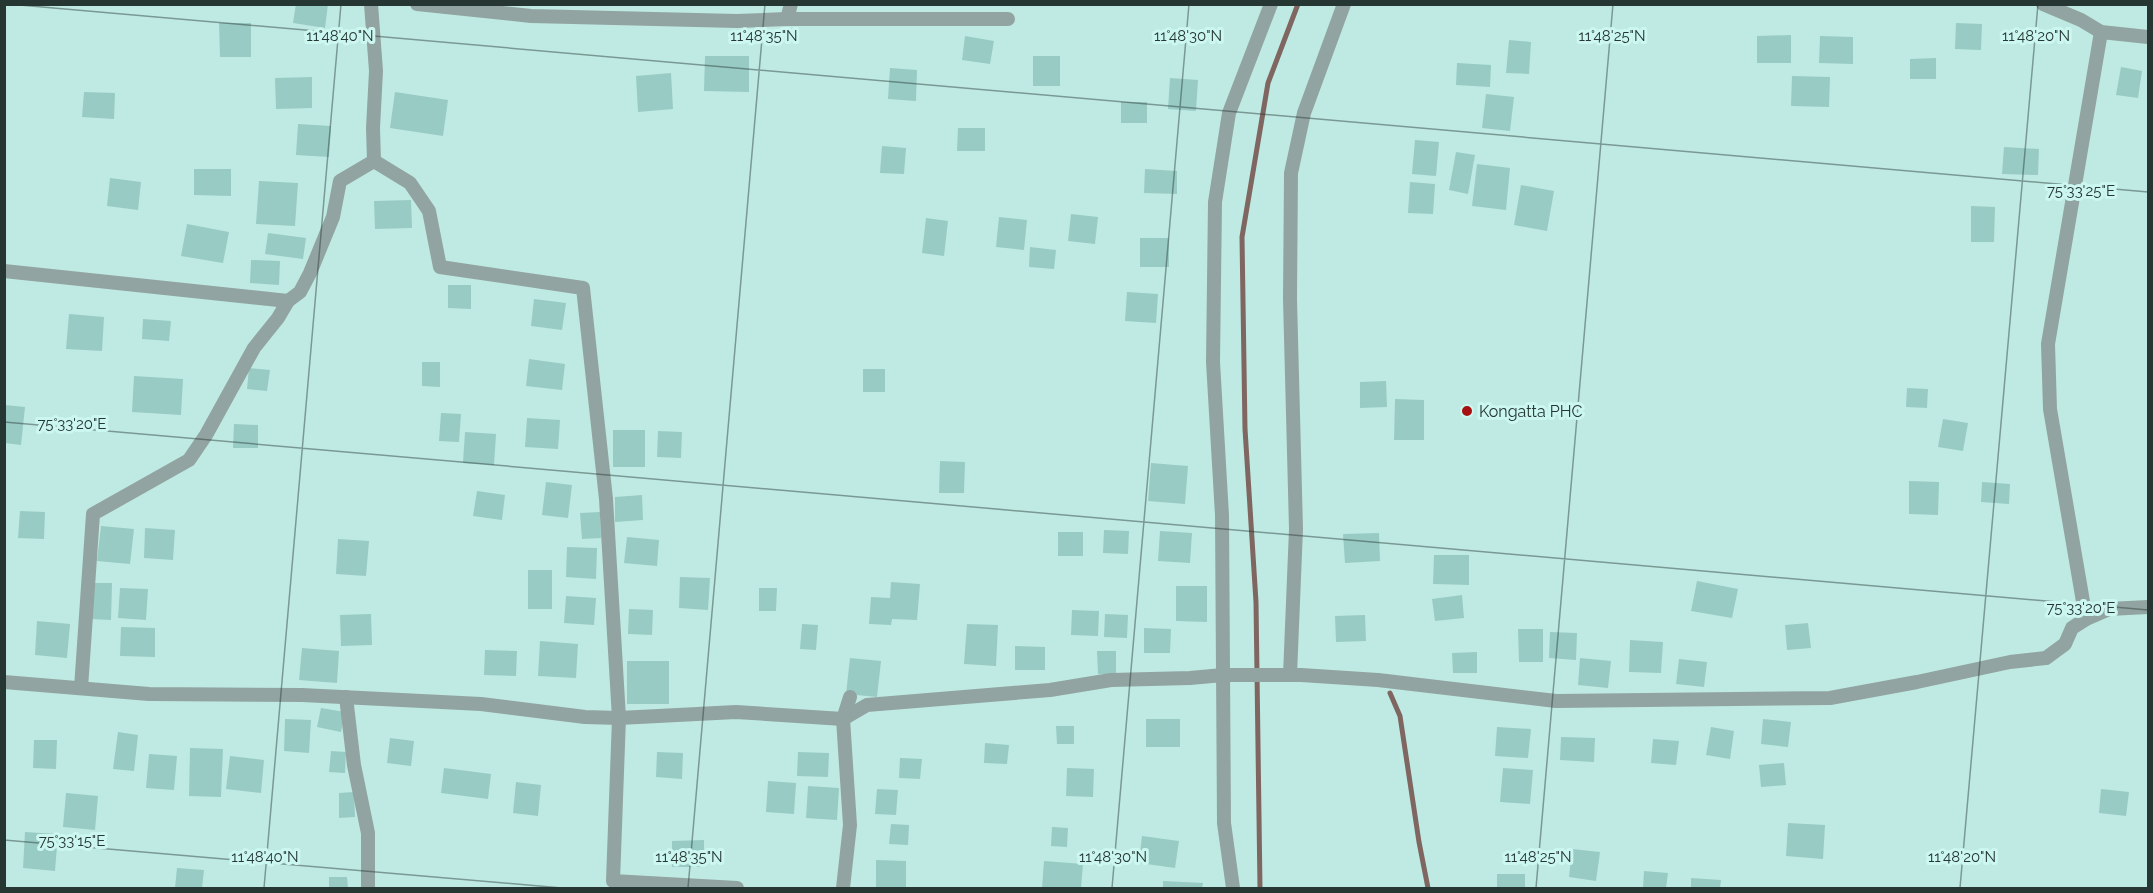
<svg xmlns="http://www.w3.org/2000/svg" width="2153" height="893" font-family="Raleway,sans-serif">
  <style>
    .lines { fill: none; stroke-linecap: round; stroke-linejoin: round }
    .stream { stroke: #7f6661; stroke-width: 5 }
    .building { fill: #98cbc4 }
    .minor { stroke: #92a4a1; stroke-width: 14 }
    .ticks { fill: none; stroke: #253633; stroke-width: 1.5; stroke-opacity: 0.45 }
    .poi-dot { fill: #a61011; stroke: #ccf7f1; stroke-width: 2 }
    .labels { text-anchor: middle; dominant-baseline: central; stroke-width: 6; stroke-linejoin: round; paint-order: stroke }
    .poi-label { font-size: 16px; fill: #253633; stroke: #ccf7f1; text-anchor: start }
    .ticks-label { font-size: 15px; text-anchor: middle; fill: #253633; stroke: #ccf7f1; stroke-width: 6; stroke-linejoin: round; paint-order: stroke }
  </style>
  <rect width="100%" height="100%" fill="#bfeae3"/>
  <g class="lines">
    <!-- stream -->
    <g class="stream">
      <path d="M1390,693L1400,716L1419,842L1428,888"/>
      <path d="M1260,888L1256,602L1245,429L1242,237L1268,83L1298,4"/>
    </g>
  </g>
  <!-- building -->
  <g class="building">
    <path d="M296,4H328L325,28L293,23Z"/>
    <path d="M219,23H251V57H220Z"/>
    <path d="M1956,23L1982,24L1981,50L1955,49Z"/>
    <path d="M1791,35V63H1757V36Z"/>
    <path d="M965,36L994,41L990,64L962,60Z"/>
    <path d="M1820,36L1853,37V64L1819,63Z"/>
    <path d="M1509,40L1531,42L1529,74L1506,73Z"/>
    <path d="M705,56H749V92L704,91Z"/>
    <rect x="1033" y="56" width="27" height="30"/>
    <path d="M1936,58V79H1910V59Z"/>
    <path d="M1457,63L1491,65L1490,87L1456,85Z"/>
    <path d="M2121,67L2142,71L2138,98L2116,95Z"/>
    <path d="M890,68L917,70L916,101L888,99Z"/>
    <path d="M671,73L673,109L638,112L636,76Z"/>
    <path d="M1792,76L1830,77L1829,107L1791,106Z"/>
    <path d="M312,77V108L276,109L275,78Z"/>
    <path d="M1170,78L1198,80L1196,111L1168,109Z"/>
    <path d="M84,92L115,93L114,119L82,117Z"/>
    <path d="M395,92L448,100L443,136L390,128Z"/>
    <path d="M1486,94L1514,97L1510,131L1482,128Z"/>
    <rect x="1121" y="102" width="26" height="21"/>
    <path d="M298,124L331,126L329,157L296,155Z"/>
    <path d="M958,128H985V151H957Z"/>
    <path d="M1415,140L1439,142L1436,176L1412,174Z"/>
    <path d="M882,146L906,148L904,174L880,173Z"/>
    <path d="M2004,147L2039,149L2038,175L2002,174Z"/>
    <path d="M1456,152L1475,155L1468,194L1449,190Z"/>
    <path d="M1477,164L1510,168L1506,210L1472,206Z"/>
    <path d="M194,169H231V196L194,195Z"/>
    <path d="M1145,169L1177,171V194L1144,193Z"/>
    <path d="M110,178L141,182L138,210L107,206Z"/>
    <path d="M259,181L298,183L295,226L256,224Z"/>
    <path d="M1410,182L1435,184L1433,214L1408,213Z"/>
    <path d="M1521,185L1554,191L1547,231L1514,225Z"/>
    <path d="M411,200L412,228L375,229L374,201Z"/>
    <path d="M1971,206L1995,207L1994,242H1971Z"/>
    <path d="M1071,214L1098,217L1095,244L1068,241Z"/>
    <path d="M999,217L1027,220L1024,250L996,247Z"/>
    <path d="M926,218L948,221L944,256L922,253Z"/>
    <path d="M187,224L229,232L223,263L181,256Z"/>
    <path d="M268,233L306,238L303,259L265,254Z"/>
    <rect x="1140" y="238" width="29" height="29"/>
    <path d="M1030,247L1056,250L1054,269L1029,267Z"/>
    <path d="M251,260L280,261L279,285L250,283Z"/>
    <path d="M448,285H471V309L448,308Z"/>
    <path d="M1127,292L1158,294L1156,323L1125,321Z"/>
    <path d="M534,299L566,303L562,330L531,326Z"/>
    <path d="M69,314L104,317L102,351L66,349Z"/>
    <path d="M143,319L171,321L169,341L142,339Z"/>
    <path d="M529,359L565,364L562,390L526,386Z"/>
    <path d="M422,362H440V387L422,386Z"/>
    <path d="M249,368L270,370L267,391L247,389Z"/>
    <rect x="863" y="369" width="22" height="23"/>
    <path d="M134,376L183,379L181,415L132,412Z"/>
    <path d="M1386,381L1387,407L1360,408V382Z"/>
    <path d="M1907,388L1928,389L1927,408L1906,407Z"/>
    <path d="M1395,399L1424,400V440H1394Z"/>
    <path d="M5,405L25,407L21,445L5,443Z"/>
    <path d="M441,413L461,414L459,442L439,441Z"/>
    <path d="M527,418L560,420L558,449L525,447Z"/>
    <path d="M1943,419L1968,423L1963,451L1938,447Z"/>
    <path d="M234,424L258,425V448H233Z"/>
    <rect x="613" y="430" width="32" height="37"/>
    <path d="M658,431L682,432L681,458L657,457Z"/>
    <path d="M465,432L496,434L494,465L463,463Z"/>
    <path d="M940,461L965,462L964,493H939Z"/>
    <path d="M1151,463L1188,466L1185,504L1148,501Z"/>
    <path d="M1909,481L1939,482L1938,515L1909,514Z"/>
    <path d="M546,482L572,485L568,518L542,515Z"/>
    <path d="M1982,482L2010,484L2009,504L1981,502Z"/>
    <path d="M477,491L505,495L502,520L473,516Z"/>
    <path d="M642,495L643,520L615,522V497Z"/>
    <path d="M20,511L45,512L44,539L18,538Z"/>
    <path d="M600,512L601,538L582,539L580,513Z"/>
    <path d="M101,526L134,529L130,564L97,561Z"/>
    <path d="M145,528L175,530L173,560L144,558Z"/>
    <path d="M1104,530L1129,531L1128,554L1103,553Z"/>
    <path d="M1160,531L1192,533L1190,563L1158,561Z"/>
    <rect x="1058" y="532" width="25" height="24"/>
    <path d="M1379,533L1380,561L1345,563L1343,534Z"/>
    <path d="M627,537L659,540L657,566L624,563Z"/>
    <path d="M338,539L369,541L366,576L336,574Z"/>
    <path d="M567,547L597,548L596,579L566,577Z"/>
    <path d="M1434,555H1469V585L1433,584Z"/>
    <rect x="528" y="570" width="24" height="39"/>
    <path d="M680,577L710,578L708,610L679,608Z"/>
    <path d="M1697,581L1738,589L1732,618L1691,611Z"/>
    <path d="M891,582L920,584L917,620L892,619L891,625L869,624L871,597L890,598Z"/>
    <path d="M92,583H112L111,620L90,619Z"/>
    <path d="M1176,586H1207V622L1176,621Z"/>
    <path d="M120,588L148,589L146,620L118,618Z"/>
    <path d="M759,588H777L776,611H759Z"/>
    <path d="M1462,595L1464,618L1435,621L1432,599Z"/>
    <path d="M566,596L596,598L594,625L564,623Z"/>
    <path d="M629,609L653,610L652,635L628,634Z"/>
    <path d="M1072,610L1099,611L1098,636L1071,635Z"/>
    <path d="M371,614L372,645L341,646L340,615Z"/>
    <path d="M1105,614L1128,615L1127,638L1104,637Z"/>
    <path d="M1365,615L1366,641L1336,642L1335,616Z"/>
    <path d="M37,621L70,624L67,658L35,655Z"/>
    <path d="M1808,623L1811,648L1787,650L1785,625Z"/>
    <path d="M802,624L818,625L816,650L800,649Z"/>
    <path d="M967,624L998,625L996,666L964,664Z"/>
    <path d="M121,627L155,628V657L120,656Z"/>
    <path d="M1144,628L1171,629L1170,653H1144Z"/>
    <path d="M1518,629H1543V662H1519Z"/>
    <path d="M1550,632L1577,633L1576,660L1549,658Z"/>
    <path d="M1630,640L1663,642L1661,673L1629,672Z"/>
    <path d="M540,641L578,644L576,678L538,676Z"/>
    <path d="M1015,646L1045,647V670H1015Z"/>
    <path d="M302,648L339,651L337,683L299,680Z"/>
    <path d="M485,650L517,651L516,676L484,675Z"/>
    <path d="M1097,651H1116V674H1098Z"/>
    <path d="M1477,652V673H1453L1452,653Z"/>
    <path d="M850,658L881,661L877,697L846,694Z"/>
    <path d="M1580,658L1611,661L1608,688L1578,685Z"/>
    <path d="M1679,659L1707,662L1704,687L1676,684Z"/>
    <rect x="627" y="661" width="42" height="43"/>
    <path d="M321,708L345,712L341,732L317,727Z"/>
    <path d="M285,719L311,720L309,753L284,751Z"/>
    <rect x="1146" y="719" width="34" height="28"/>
    <path d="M1763,719L1791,722L1788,747L1761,744Z"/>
    <path d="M1056,726H1074V744H1057Z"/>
    <path d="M1497,727L1531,729L1528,758L1495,756Z"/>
    <path d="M1711,727L1734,731L1730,759L1706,755Z"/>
    <path d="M118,732L138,735L134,771L113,769Z"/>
    <path d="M1561,737L1595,738L1594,762L1560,760Z"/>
    <path d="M390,738L414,741L411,766L387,763Z"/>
    <path d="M1653,739L1679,741L1676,765L1651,763Z"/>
    <path d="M34,740H57L56,769L33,768Z"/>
    <path d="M985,743L1009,745L1007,764L984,763Z"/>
    <path d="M190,748L223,749L221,797L189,796Z"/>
    <path d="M331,751L346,752L345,773L329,772Z"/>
    <path d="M657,752L683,753L682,779L656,777Z"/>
    <path d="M798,752L829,753L828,777L797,776Z"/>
    <path d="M149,754L177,756L174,790L146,788Z"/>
    <path d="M230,756L264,760L261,793L226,789Z"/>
    <path d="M900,758L922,759L920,779L899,778Z"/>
    <path d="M1784,763L1786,785L1761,787L1759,765Z"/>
    <path d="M444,768L491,774L488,799L441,793Z"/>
    <path d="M1067,768L1094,769L1093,797L1066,796Z"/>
    <path d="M1503,768L1533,770L1530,804L1500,802Z"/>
    <path d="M768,781L796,783L794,814L766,812Z"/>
    <path d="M516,782L541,785L538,816L513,813Z"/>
    <path d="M808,786L839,788L837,820L806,818Z"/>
    <path d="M877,789L898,790L896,815L875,814Z"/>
    <path d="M2101,789L2129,792L2126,816L2099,813Z"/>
    <path d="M354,792L355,817L339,818V793Z"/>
    <path d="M66,793L98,796L95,830L63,827Z"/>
    <path d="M1788,823L1825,825L1823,859L1786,856Z"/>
    <path d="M891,824L909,825L908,845L889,844Z"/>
    <path d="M1052,827L1068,828L1067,847L1051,846Z"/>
    <path d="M25,832L58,834L55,871L23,868Z"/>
    <path d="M1142,836L1179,841L1175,868L1139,863Z"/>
    <path d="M704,840V867H672V841Z"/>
    <path d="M1572,849L1600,852L1596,881L1569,877Z"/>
    <path d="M876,860L906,861V888H876Z"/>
    <path d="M1044,861L1083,864L1081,888H1042Z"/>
    <path d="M177,868L204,870L202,888H175Z"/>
    <path d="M1644,871L1668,873L1666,888H1643Z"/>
    <rect x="1497" y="874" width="28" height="14"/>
    <path d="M329,877H347L348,888H329Z"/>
    <path d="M1691,878L1721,880L1720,888H1691Z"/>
    <path d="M1163,881L1203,883L1202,888H1163Z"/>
  </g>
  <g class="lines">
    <!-- minor -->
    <g class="minor">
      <path d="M371,4L376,71L373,128L374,161L410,183L429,211L440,267L583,288L606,499L619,718L613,881L737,888"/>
      <path d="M417,4L531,16L737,21L787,19H1008"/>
      <path d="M2043,4L2081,20L2101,32L2148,37"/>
      <path d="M787,19L791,4"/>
      <path d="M4,271L288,301"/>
      <path d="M2086,619L2050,409L2048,344L2101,32"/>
      <path d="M1290,675L1296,529L1290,299L1291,173L1304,113L1344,4"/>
      <path d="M4,682L149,694L302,695L481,704L585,717L619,718L736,712L843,719L867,705L1050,690L1111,680L1190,678L1223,675H1301L1378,680L1556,701L1830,698L1917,682L2010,662L2046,658L2065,644L2072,628L2086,619L2109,609L2148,607"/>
      <path d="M81,688L93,514L189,460L206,435L254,348L278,318L288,301L300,292L310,273L333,217L340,181L374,161"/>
      <path d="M346,697L354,765L368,833V888"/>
      <path d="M843,888L850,825L843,719L850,697"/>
      <path d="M1233,888L1224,823L1222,515L1213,362L1215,202L1229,113L1271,4"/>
    </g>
  </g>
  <!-- ticks -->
  <path class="ticks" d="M8,4L2148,192M4,422L2148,610M4,840L562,888M264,888L341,4M688,888L765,4M1112,888L1189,4M1536,888L1613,4M1960,888L2038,4"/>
  <!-- markers -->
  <circle class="poi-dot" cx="1467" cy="411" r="6"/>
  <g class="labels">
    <!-- poi labels -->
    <g class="poi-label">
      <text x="1479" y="411">Kongatta PHC</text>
    </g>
  </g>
  <g class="ticks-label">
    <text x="340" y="41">11°48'40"N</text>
    <text x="764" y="41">11°48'35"N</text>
    <text x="1188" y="41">11°48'30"N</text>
    <text x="1612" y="41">11°48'25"N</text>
    <text x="2036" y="41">11°48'20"N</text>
    <text x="2081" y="196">75°33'25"E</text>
    <text x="72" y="429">75°33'20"E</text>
    <text x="2081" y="613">75°33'20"E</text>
    <text x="72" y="846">75°33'15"E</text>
    <text x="265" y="862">11°48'40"N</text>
    <text x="689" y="862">11°48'35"N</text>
    <text x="1113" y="862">11°48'30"N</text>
    <text x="1538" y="862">11°48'25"N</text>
    <text x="1962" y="862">11°48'20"N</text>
  </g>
  <!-- border -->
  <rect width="2153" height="893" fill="none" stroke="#253633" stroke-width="12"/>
</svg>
